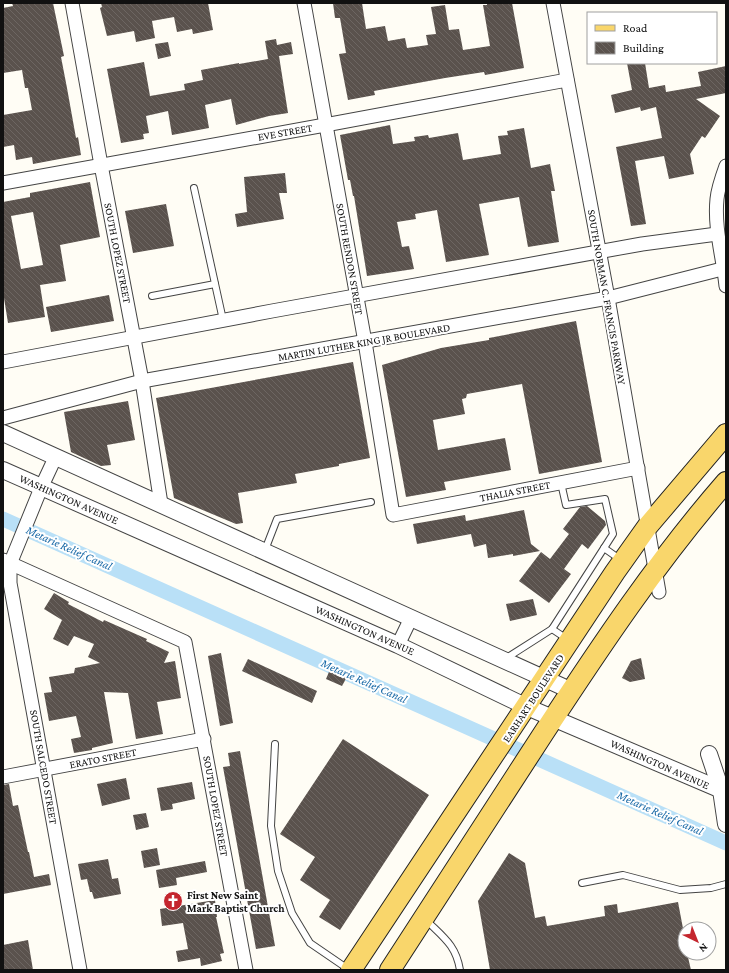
<svg xmlns="http://www.w3.org/2000/svg" width="729" height="973" font-family="'Crimson Pro',serif">
  <style>
    .lines { fill: none; stroke-linecap: round; stroke-linejoin: round }
    .canal { stroke: #b9e0f7; stroke-width: 15 }
    .building { fill: url(#building-back-hatch); fill-rule: evenodd }
    .service-casing { stroke: #444; stroke-width: 8 }
    .minor-casing { stroke: #444; stroke-width: 15 }
    .tertiary-casing { stroke: #444; stroke-width: 18 }
    .primary-casing { stroke: #222; stroke-width: 22 }
    .service { stroke: #fff; stroke-width: 6 }
    .minor { stroke: #fff; stroke-width: 13 }
    .tertiary { stroke: #fff; stroke-width: 16 }
    .primary { stroke: #f9d66b; stroke-width: 20 }
    .labels { text-anchor: middle; dominant-baseline: central; stroke-width: 4; stroke-linejoin: round; paint-order: stroke }
    .street-label { font-size: 11px; fill: #111; stroke: #fff }
    .poi-label { font-size: 11px; font-weight: bold; fill: #111; stroke: #fff; text-anchor: start }
    .water-label { font-size: 12px; font-style: italic; fill: #1768a6; stroke: #fff }
  </style>
  <defs>
    <pattern id="building-back-hatch" width="6" height="6" patternUnits="userSpaceOnUse"><rect width="6" height="6" fill="#5a524d"/><path d="M-1 5l2 2M0 0l6 6M5-1l2 2" fill="none" stroke="#6d6662"/></pattern>
  </defs>
  <rect width="100%" height="100%" fill="#fffdf5"/>
  <g class="lines">
    <!-- canal -->
    <path class="canal" d="M3,519L726,843"/>
  </g>
  <!-- building -->
  <g class="building">
    <path d="M12,3H53L64,56L61,57L67,88L76,138L78,137L81,155L33,164L32,157L16,160L14,145L3,147V115L32,110L28,88H25L22,70L3,73V8L13,6Z"/>
    <path d="M101,3H208L213,30L193,34L192,29L177,32L174,17L152,21L155,38L136,42L134,31L107,36L100,8L102,7Z"/>
    <path d="M333,3H362L366,29L385,26L388,41L405,38L407,48L428,45L426,35L436,34L431,7L445,5L449,30L459,29L463,50L490,46L483,5H487V3H512L524,68L485,75L484,72L445,78L374,91L375,95L348,100L339,54L346,53L340,18H335Z"/>
    <path d="M276,39L277,45L291,42L293,54L279,56L288,113L269,116L236,125L231,99L205,105L209,128L172,135L168,111L146,116L149,133L143,134L144,139L121,143L107,69L144,62L150,96L185,90L184,84L203,80L201,70L239,63V64L268,59L265,41Z"/>
    <path d="M168,42L171,56L158,59L155,44Z"/>
    <path d="M627,63H645L649,88L665,85L666,92L701,86L698,72L726,66V93L696,99L720,116L705,138L702,136L690,154L694,174L669,179L664,156L635,161L646,224L631,226L616,147L662,138L656,107L641,111L640,107L615,113L611,95L632,90Z"/>
    <path d="M390,125L393,144L415,141L414,137L428,135L429,138L458,133L463,160L501,154L498,136L508,135L507,131L524,128L531,168L550,164L555,191H551L559,242L528,247L519,197L479,204L489,255L446,262L437,210L415,214L416,219L397,222L402,247L409,246L414,269L367,276L354,196H353L350,180H348L340,135Z"/>
    <path d="M285,173L287,193H279L284,219L237,227L235,214L247,212L244,177Z"/>
    <path d="M90,182L100,237L60,245L66,281L40,285L45,317L8,323L3,292V202L30,197V193ZM33,212L43,265L21,269L11,216Z"/>
    <path d="M166,204L174,246L133,253L125,211Z"/>
    <path d="M109,295L114,321L51,332L46,307Z"/>
    <path d="M576,321L602,462L539,474L522,384L467,394L466,398L462,399L465,414L433,420L438,450L505,438L511,470L444,482L446,490L406,497L382,365L441,348L489,340V338Z"/>
    <path d="M353,362L370,458L339,464V466L295,474L297,483L238,493L243,523L236,524L174,498L156,398Z"/>
    <path d="M128,401L135,440L107,445L111,465L101,466L71,452L64,412Z"/>
    <path d="M587,506L605,521L606,525L588,549L582,544L564,569L571,574L549,603L519,581L541,552L550,559L569,534L563,529L580,507Z"/>
    <path d="M524,510L531,544L540,551L513,556V554L488,558L486,544L474,547L471,534L417,544L413,524L465,515L466,521Z"/>
    <path d="M54,593L69,602L68,604L103,622L104,620L147,639L146,641L169,652L164,663L175,661L181,698L157,702L163,734L136,739L128,693L104,692L113,743L92,748V750L74,753L71,739L81,737L76,716L49,721L44,693L52,692L49,677L74,673L75,668L100,663L88,657L94,644L74,636L68,646L53,639L62,620L44,609Z"/>
    <path d="M533,599L537,615L510,621L506,604Z"/>
    <path d="M221,653L233,723L220,726L208,656Z"/>
    <path d="M641,658L645,679L630,682L622,678L631,661Z"/>
    <path d="M248,659L317,691L312,703L242,671Z"/>
    <path d="M331,667L348,675L342,686L326,679Z"/>
    <path d="M343,739L429,795L340,930L319,917L330,900L300,880L315,857L280,834Z"/>
    <path d="M240,751L275,946L256,949L223,767L230,766L228,753Z"/>
    <path d="M126,778L130,799L102,806L97,784Z"/>
    <path d="M192,782L195,799L172,804L173,809L161,811L157,788Z"/>
    <path d="M9,784L13,806L18,805L28,852H29L34,877L49,874L51,885L3,894V785Z"/>
    <path d="M146,813L149,827L136,830L133,815Z"/>
    <path d="M157,848L160,865L144,868L141,851Z"/>
    <path d="M509,853L525,863L535,918L545,916L547,926L605,916L604,906L617,904L618,913L678,902L685,939V953H687L691,970H490L478,901Z"/>
    <path d="M108,859L112,879L118,878L121,894L94,899L92,892H90L87,879L81,880L78,864Z"/>
    <path d="M205,861L207,872L176,878L177,885L159,888L156,870Z"/>
    <path d="M215,900L217,917H216L224,953L220,954L222,961L201,966L200,958L178,962L176,951L188,949L183,923L162,926L160,909Z"/>
    <path d="M28,940L33,970H3V945Z"/>
  </g>
  <g class="lines">
    <defs>
      <g id="service">
        <path d="M194,188L223,320"/>
        <path d="M152,296L215,284"/>
        <path d="M561,483L566,505L605,499L613,534L604,548L621,560"/>
        <path d="M265,550L277,519L371,502"/>
        <path d="M552,629L567,639"/>
        <path d="M505,659L552,629L604,548"/>
        <path d="M275,744L271,826L278,871L292,913L310,943L348,969"/>
        <path d="M582,883L623,875L680,890L711,888L726,884"/>
        <path d="M426,920C443,937 456,945 460,970"/>
      </g>
      <g id="minor">
        <path d="M72,3L101,165L142,381L161,504"/>
        <path d="M304,3L365,342L393,515L638,468"/>
        <path d="M553,3L608,298L659,592"/>
        <path d="M726,166C722,177 718,188 717,199C714,228 723,257 726,286"/>
        <path d="M3,183L325,125L567,80"/>
        <path d="M3,362L272,311L642,244L717,234"/>
        <path d="M3,418L142,381L608,298L726,268"/>
        <path d="M55,458L41,488L10,564V583L80,970"/>
        <path d="M3,560L185,642L246,970"/>
        <path d="M398,645L411,618"/>
        <path d="M3,777L204,739"/>
      </g>
      <g id="tertiary">
        <path d="M3,433L572,691"/>
        <path d="M3,470L398,645L527,707L726,792"/>
        <path d="M709,754L721,790L726,824"/>
      </g>
      <g id="primary">
        <path d="M351,970L615,572L647,527L726,434"/>
        <path d="M390,970C441,891 492,812 543,734C600,647 658,560 726,482"/>
      </g>
    </defs>
    <!-- service casing -->
    <use href="#service" class="service-casing"/>
    <!-- minor casing -->
    <use href="#minor" class="minor-casing"/>
    <!-- tertiary casing -->
    <use href="#tertiary" class="tertiary-casing"/>
    <!-- primary casing -->
    <use href="#primary" class="primary-casing"/>
    <!-- service -->
    <use href="#service" class="service"/>
    <!-- minor -->
    <use href="#minor" class="minor"/>
    <!-- tertiary -->
    <use href="#tertiary" class="tertiary"/>
    <!-- primary -->
    <use href="#primary" class="primary"/>
  </g>
  <!-- icons -->
  <defs>
    <symbol id="church-disc" viewBox="-11 -11 22 22"><circle r="9.5" fill="#c4262e" stroke="#fff"/><path d="M-1.2-6h2.4v3.5h3.3v2.4h-3.3V6h-2.4V-.1h-3.3v-2.4h3.3Z" fill="#fff"/></symbol>
  </defs>
  <g fill-rule="evenodd">
    <use href="#church-disc" x="162" y="890" width="22" height="22"/>
  </g>
  <g class="labels">
    <!-- street labels -->
    <g class="street-label">
      <text transform="translate(285 132) rotate(-10)">EVE STREET</text>
      <text transform="translate(118 253) rotate(79)">SOUTH LOPEZ STREET</text>
      <text transform="translate(350 259) rotate(80)">SOUTH RENDON STREET</text>
      <text transform="translate(607 297) rotate(80)">SOUTH NORMAN C. FRANCIS PARKWAY</text>
      <text transform="translate(364 342) rotate(-10)">MARTIN LUTHER KING JR BOULEVARD</text>
      <text transform="translate(515 491) rotate(-11)">THALIA STREET</text>
      <text transform="translate(69 499) rotate(24)">WASHINGTON AVENUE</text>
      <text transform="translate(365 630) rotate(24)">WASHINGTON AVENUE</text>
      <text transform="translate(533 698) rotate(-57)">EARHART BOULEVARD</text>
      <text transform="translate(103 758) rotate(-11)">ERATO STREET</text>
      <text transform="translate(660 764) rotate(24)">WASHINGTON AVENUE</text>
      <text transform="translate(44 767) rotate(80)">SOUTH SALCEDO STREET</text>
      <text transform="translate(216 806) rotate(80)">SOUTH LOPEZ STREET</text>
    </g>
    <!-- poi labels -->
    <g class="poi-label">
      <text x="187" y="895">First New Saint<tspan x="187" dy="13">Mark Baptist Church</tspan></text>
    </g>
    <!-- water labels -->
    <g class="water-label">
      <text transform="translate(69 548) rotate(24)">Metarie Relief Canal</text>
      <text transform="translate(364 681) rotate(24)">Metarie Relief Canal</text>
      <text transform="translate(660 813) rotate(24)">Metarie Relief Canal</text>
    </g>
  </g>
  <!-- border -->
  <rect width="729" height="973" fill="none" stroke="#111111" stroke-width="8"/>
  <!-- legend -->
  <rect x="587" y="12" width="130" height="52" fill="#ffffff" stroke="#a0a0a0"/>
  <rect x="595" y="25" width="20" height="6" fill="#f9d66b" stroke="#a0a0a0"/>
  <text x="623" y="32" font-size="12" fill="#111111">Road</text>
  <rect x="595" y="42" width="20" height="12" fill="url(#building-back-hatch)" stroke="#a0a0a0"/>
  <text x="623" y="52" font-size="12" fill="#111111">Building</text>
  <!-- north arrow -->
  <g transform="translate(697 941) rotate(137)"><circle r="19" fill="#ffffff" stroke="#a0a0a0"/>
  <path d="M0-3L7 15L0 10L-7 15Z" fill="#c4262e"/>
  <text y="-6" font-size="11" font-weight="bold" text-anchor="middle" fill="#111111">N</text>
  </g>
</svg>
